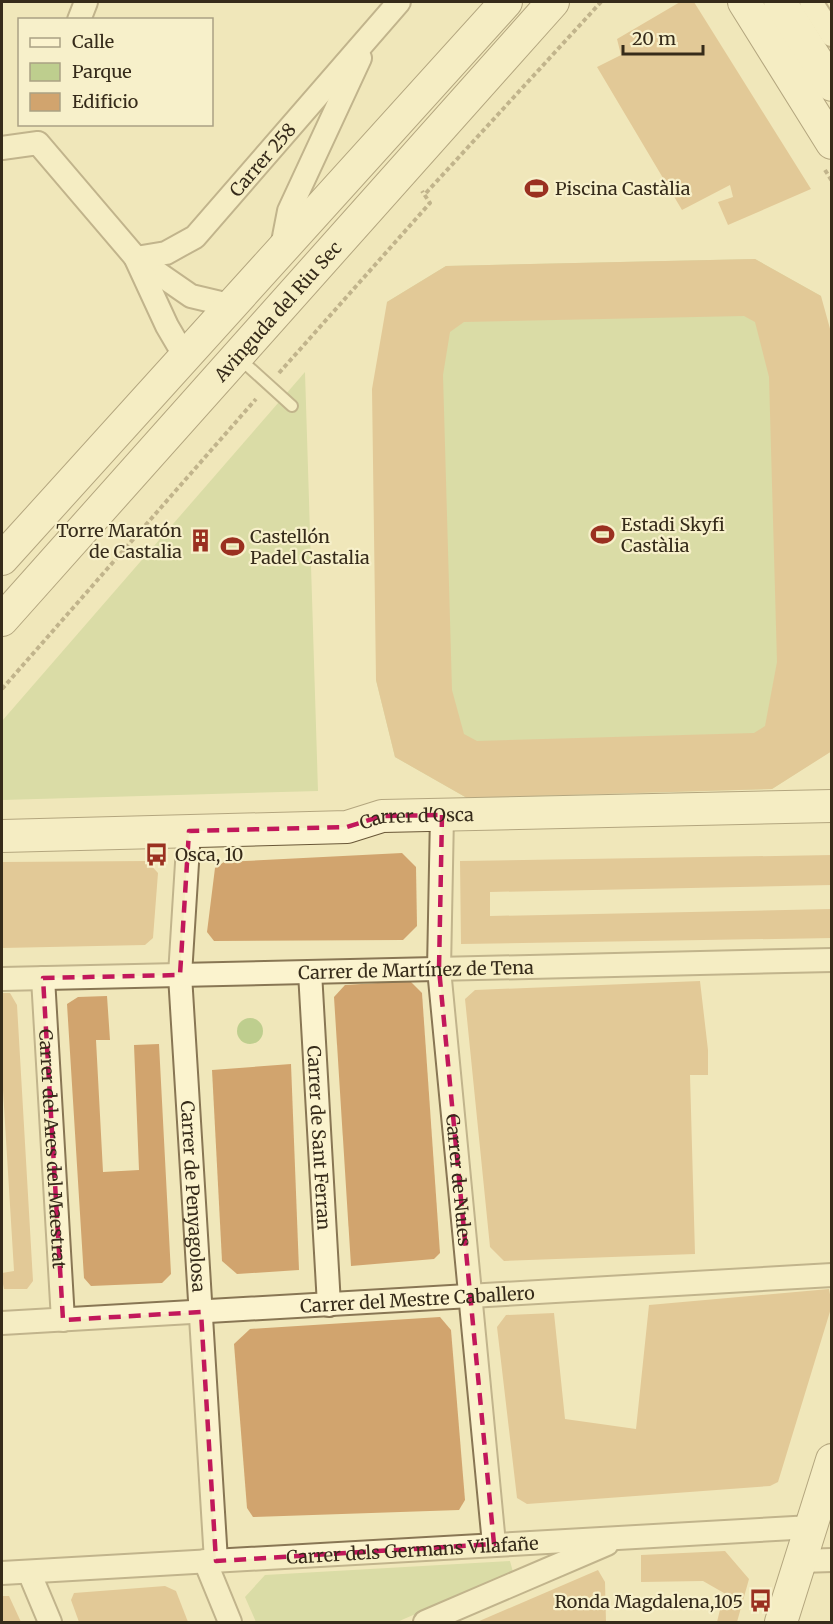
<svg xmlns="http://www.w3.org/2000/svg" width="833" height="1624" font-family="Merriweather,serif">
  <style>
    .green { fill: #bece8e }
    .building { fill: #d1a46e; fill-rule: evenodd }
    .lines { fill: none; stroke-linecap: round; stroke-linejoin: round }
    .lane-casing { stroke: #887654; stroke-width: 14 }
    .street-casing { stroke: #887654; stroke-width: 26 }
    .secondary-casing { stroke: #695737; stroke-width: 34 }
    .path { stroke: #887654; stroke-width: 4; stroke-dasharray: 4.5 3; stroke-linecap: butt }
    .lane { stroke: #fbf3ce; stroke-width: 10 }
    .street { stroke: #fbf3ce; stroke-width: 22 }
    .secondary { stroke: #fbf3ce; stroke-width: 32 }
    .marked { fill: none; stroke: #c2185b; stroke-width: 4.5; stroke-dasharray: 12 8; stroke-linejoin: round }
    .labels { text-anchor: middle; dominant-baseline: central; stroke-width: 4.5; stroke-linejoin: round; paint-order: stroke }
    .street-label { font-size: 18px; fill: #362b1a; stroke: #f7f0ca }
    .poi-label { font-size: 18px; fill: #362b1a; stroke: #f7f0ca; text-anchor: start }
  </style>
  <rect width="100%" height="100%" fill="#f0e7ba"/>
  <!-- green -->
  <g class="green">
    <path d="M755,259L821,296L831,751L772,789L467,798L395,757L376,680L387,302L446,266Z"/>
    <path d="M305,372L318,791L2,800V721Z"/>
    <circle cx="250" cy="1031" r="13"/>
    <path d="M510,1561L513,1572L397,1622H256L245,1597L265,1575Z"/>
  </g>
  <!-- building -->
  <g class="building">
    <path d="M680,2H694L811,189L728,225L718,202L733,197L730,185L682,210L597,67L621,55L617,39Z"/>
    <path d="M755,259L821,296L832,336V751L772,789L467,798L395,757L376,680L372,389L387,302L446,266ZM744,316L755,322L769,377L777,662L765,726L754,733L477,741L464,734L452,690L443,375L450,332L464,322Z"/>
    <rect x="192" y="532" width="16" height="15"/>
    <path d="M402,853L416,867L417,926L403,940L214,941L207,932L215,868L224,862Z"/>
    <path d="M832,855V885L490,892V916L832,909V938L461,944L460,861Z"/>
    <path d="M147,861L158,873L153,938L145,945L2,948V862Z"/>
    <path d="M410,981L422,993L440,1253L434,1259L351,1266L334,997L345,985Z"/>
    <path d="M700,981L708,1050V1075H690L695,1254L504,1261L490,1247L465,999L475,990Z"/>
    <path d="M2,993H10L17,1005L33,1281L27,1289H4L2,1279V1273L14,1271L2,1074Z"/>
    <path d="M107,996L110,1040H96L103,1172L139,1170L134,1045L159,1044L171,1274L162,1283L91,1286L84,1278L67,1004L78,997Z"/>
    <path d="M291,1064L299,1270L237,1274L222,1261L212,1070Z"/>
    <path d="M829,1289L832,1305L778,1482L770,1486L527,1504L517,1498L497,1327L506,1315L554,1313L565,1419L636,1429L649,1305Z"/>
    <path d="M440,1317L451,1330L465,1500L459,1510L253,1517L247,1508L234,1344L250,1329Z"/>
    <path d="M725,1551L749,1579L737,1622H717L724,1593L703,1581L641,1582V1555Z"/>
    <path d="M598,1570L605,1582L606,1622H477Z"/>
    <path d="M165,1586L176,1591L188,1622H79L71,1600L74,1593Z"/>
    <path d="M2,1596H9L21,1622H2Z"/>
  </g>
  <g class="lines">
    <defs>
      <path id="lane" d="M239,358L292,406"/>
      <g id="street">
        <path d="M811,2L832,35"/>
        <path d="M79,20L86,2"/>
        <path d="M2,148L38,143L136,258L191,296L229,305"/>
        <path d="M282,247L289,211L360,58"/>
        <path id="s1" d="M136,258L166,253L195,237L399,2"/>
        <path d="M136,259L167,326L184,355"/>
        <path id="s2" d="M442,815L439,969L494,1544"/>
        <path id="s3" d="M189,831L180,975L216,1561"/>
        <path id="s4" d="M310,972L329,1305"/>
        <path id="s5" d="M43,978L63,1320"/>
        <path id="s6" d="M2,979L832,960"/>
        <path id="s7" d="M2,1323L832,1275"/>
        <path d="M205,1561L230,1622"/>
        <path d="M801,1561L832,1560"/>
        <path d="M29,1572L50,1622"/>
        <path id="s8" d="M2,1573L812,1527"/>
        <path d="M425,1622L607,1544"/>
      </g>
      <g id="secondary">
        <path d="M744,2L832,143"/>
        <path d="M780,2L832,85"/>
        <path d="M2,559L506,2"/>
        <path id="s9" d="M2,620L553,2"/>
        <path id="s10" d="M2,836L347,827L382,816L832,806"/>
        <path d="M781,1622L832,1460"/>
      </g>
    </defs>
    <!-- lane casing -->
    <use href="#lane" class="lane-casing"/>
    <!-- street casing -->
    <use href="#street" class="street-casing"/>
    <!-- secondary casing -->
    <use href="#secondary" class="secondary-casing"/>
    <!-- path -->
    <g class="path">
      <path d="M825,170L832,181"/>
      <path d="M426,193L601,2"/>
      <path d="M279,373L430,203L422,191"/>
      <path d="M2,689L256,399"/>
    </g>
    <!-- lane -->
    <use href="#lane" class="lane"/>
    <!-- street -->
    <use href="#street" class="street"/>
    <!-- secondary -->
    <use href="#secondary" class="secondary"/>
  </g>
  <!-- marked area -->
  <path d="M0 0H833V1624H0ZM442,815L439,969L494,1544L216,1561L201,1312L63,1320L43,978L180,975L189,831L347,827L382,816Z" fill="#f0e7ba" fill-opacity=".55" fill-rule="evenodd"/>
  <path class="marked" d="M442,815L439,969L494,1544L216,1561L201,1312L63,1320L43,978L180,975L189,831L347,827L382,816Z"/>
  <!-- icons -->
  <defs>
    <symbol id="stadium-bare" viewBox="-9 -9 18 18"><path d="M0-5a6.5 5 0 1 0 0 10a6.5 5 0 1 0 0-10ZM-3.5-1.8h7v3.6h-7Z" fill="#9a3020" stroke="#f7f0ca" stroke-width="2.5" paint-order="stroke"/></symbol>
    <symbol id="building-bare" viewBox="-9 -9 18 18"><path d="M-4-6H4V6H1V3H-1V6H-4ZM-2.5-4.3h1.7v1.8h-1.7ZM.8-4.3h1.7v1.8H.8ZM-2.5-1h1.7V.8h-1.7ZM.8-1h1.7V.8H.8Z" fill="#9a3020" stroke="#f7f0ca" stroke-width="2.5" paint-order="stroke"/></symbol>
    <symbol id="bus-bare" viewBox="-9 -9 18 18"><path d="M-5-6H5V4H4V6H2V4H-2V6H-4V4H-5ZM-3.5-4V0h7V-4ZM-3.5 1.2v1.5H-2V1.2ZM2 1.2v1.5H3.5V1.2Z" fill="#9a3020" stroke="#f7f0ca" stroke-width="2.5" paint-order="stroke"/></symbol>
  </defs>
  <g fill-rule="evenodd">
    <use href="#stadium-bare" x="520" y="172" width="33" height="33"/>
    <use href="#stadium-bare" x="586" y="518" width="33" height="33"/>
    <use href="#building-bare" x="184" y="524" width="33" height="33"/>
    <use href="#stadium-bare" x="216" y="530" width="33" height="33"/>
    <use href="#bus-bare" x="140" y="838" width="33" height="33"/>
    <use href="#bus-bare" x="744" y="1584" width="33" height="33"/>
  </g>
  <g class="labels">
    <!-- street labels -->
    <g class="street-label">
      <text stroke="none"><textPath href="#s1" startOffset="166">Carrer 258</textPath></text>
      <text stroke="none"><textPath href="#s9" startOffset="414">Avinguda del Riu Sec</textPath></text>
      <text stroke="none"><textPath href="#s10" startOffset="416">Carrer d'Osca</textPath></text>
      <text stroke="none"><textPath href="#s6" startOffset="414">Carrer de Martínez de Tena</textPath></text>
      <text stroke="none"><textPath href="#s4" startOffset="166">Carrer de Sant Ferran</textPath></text>
      <text stroke="none"><textPath href="#s5" startOffset="171">Carrer del Ares del Maestrat</textPath></text>
      <text stroke="none"><textPath href="#s2" startOffset="366">Carrer de Nules</textPath></text>
      <text stroke="none"><textPath href="#s3" startOffset="366">Carrer de Penyagolosa</textPath></text>
      <text stroke="none"><textPath href="#s7" startOffset="416">Carrer del Mestre Caballero</textPath></text>
      <text stroke="none"><textPath href="#s8" startOffset="411">Carrer dels Germans Vilafañe</textPath></text>
    </g>
    <!-- poi labels -->
    <g class="poi-label">
      <text x="555" y="188">Piscina Castàlia</text>
      <text x="621" y="524">Estadi Skyfi<tspan x="621" dy="21">Castàlia</tspan></text>
      <text x="182" y="530" text-anchor="end">Torre Maratón<tspan x="182" dy="21">de Castalia</tspan></text>
      <text x="250" y="536">Castellón<tspan x="250" dy="21">Padel Castalia</tspan></text>
      <text x="175" y="854">Osca, 10</text>
      <text x="743" y="1601" text-anchor="end">Ronda Magdalena,105</text>
    </g>
  </g>
  <!-- border -->
  <rect width="833" height="1624" fill="none" stroke="#362b1a" stroke-width="6"/>
  <!-- legend -->
  <rect x="18" y="18" width="195" height="108" fill="#f7f0ca" stroke="#aaa184" stroke-width="1.5"/>
  <rect x="30" y="38" width="30" height="9" fill="#fbf3ce" stroke="#aaa184" stroke-width="1.5"/>
  <text x="72" y="48" font-size="18" fill="#362b1a">Calle</text>
  <rect x="30" y="63" width="30" height="18" fill="#bece8e" stroke="#aaa184" stroke-width="1.5"/>
  <text x="72" y="78" font-size="18" fill="#362b1a">Parque</text>
  <rect x="30" y="93" width="30" height="18" fill="#d1a46e" stroke="#aaa184" stroke-width="1.5"/>
  <text x="72" y="108" font-size="18" fill="#362b1a">Edificio</text>
  <!-- scale -->
  <path d="M623 45v9h80v-9" fill="none" stroke="#362b1a" stroke-width="3"/>
  <text x="632" y="45" font-size="18" fill="#362b1a" stroke="#f7f0ca" stroke-width="4.5" paint-order="stroke">20 m</text>
</svg>
